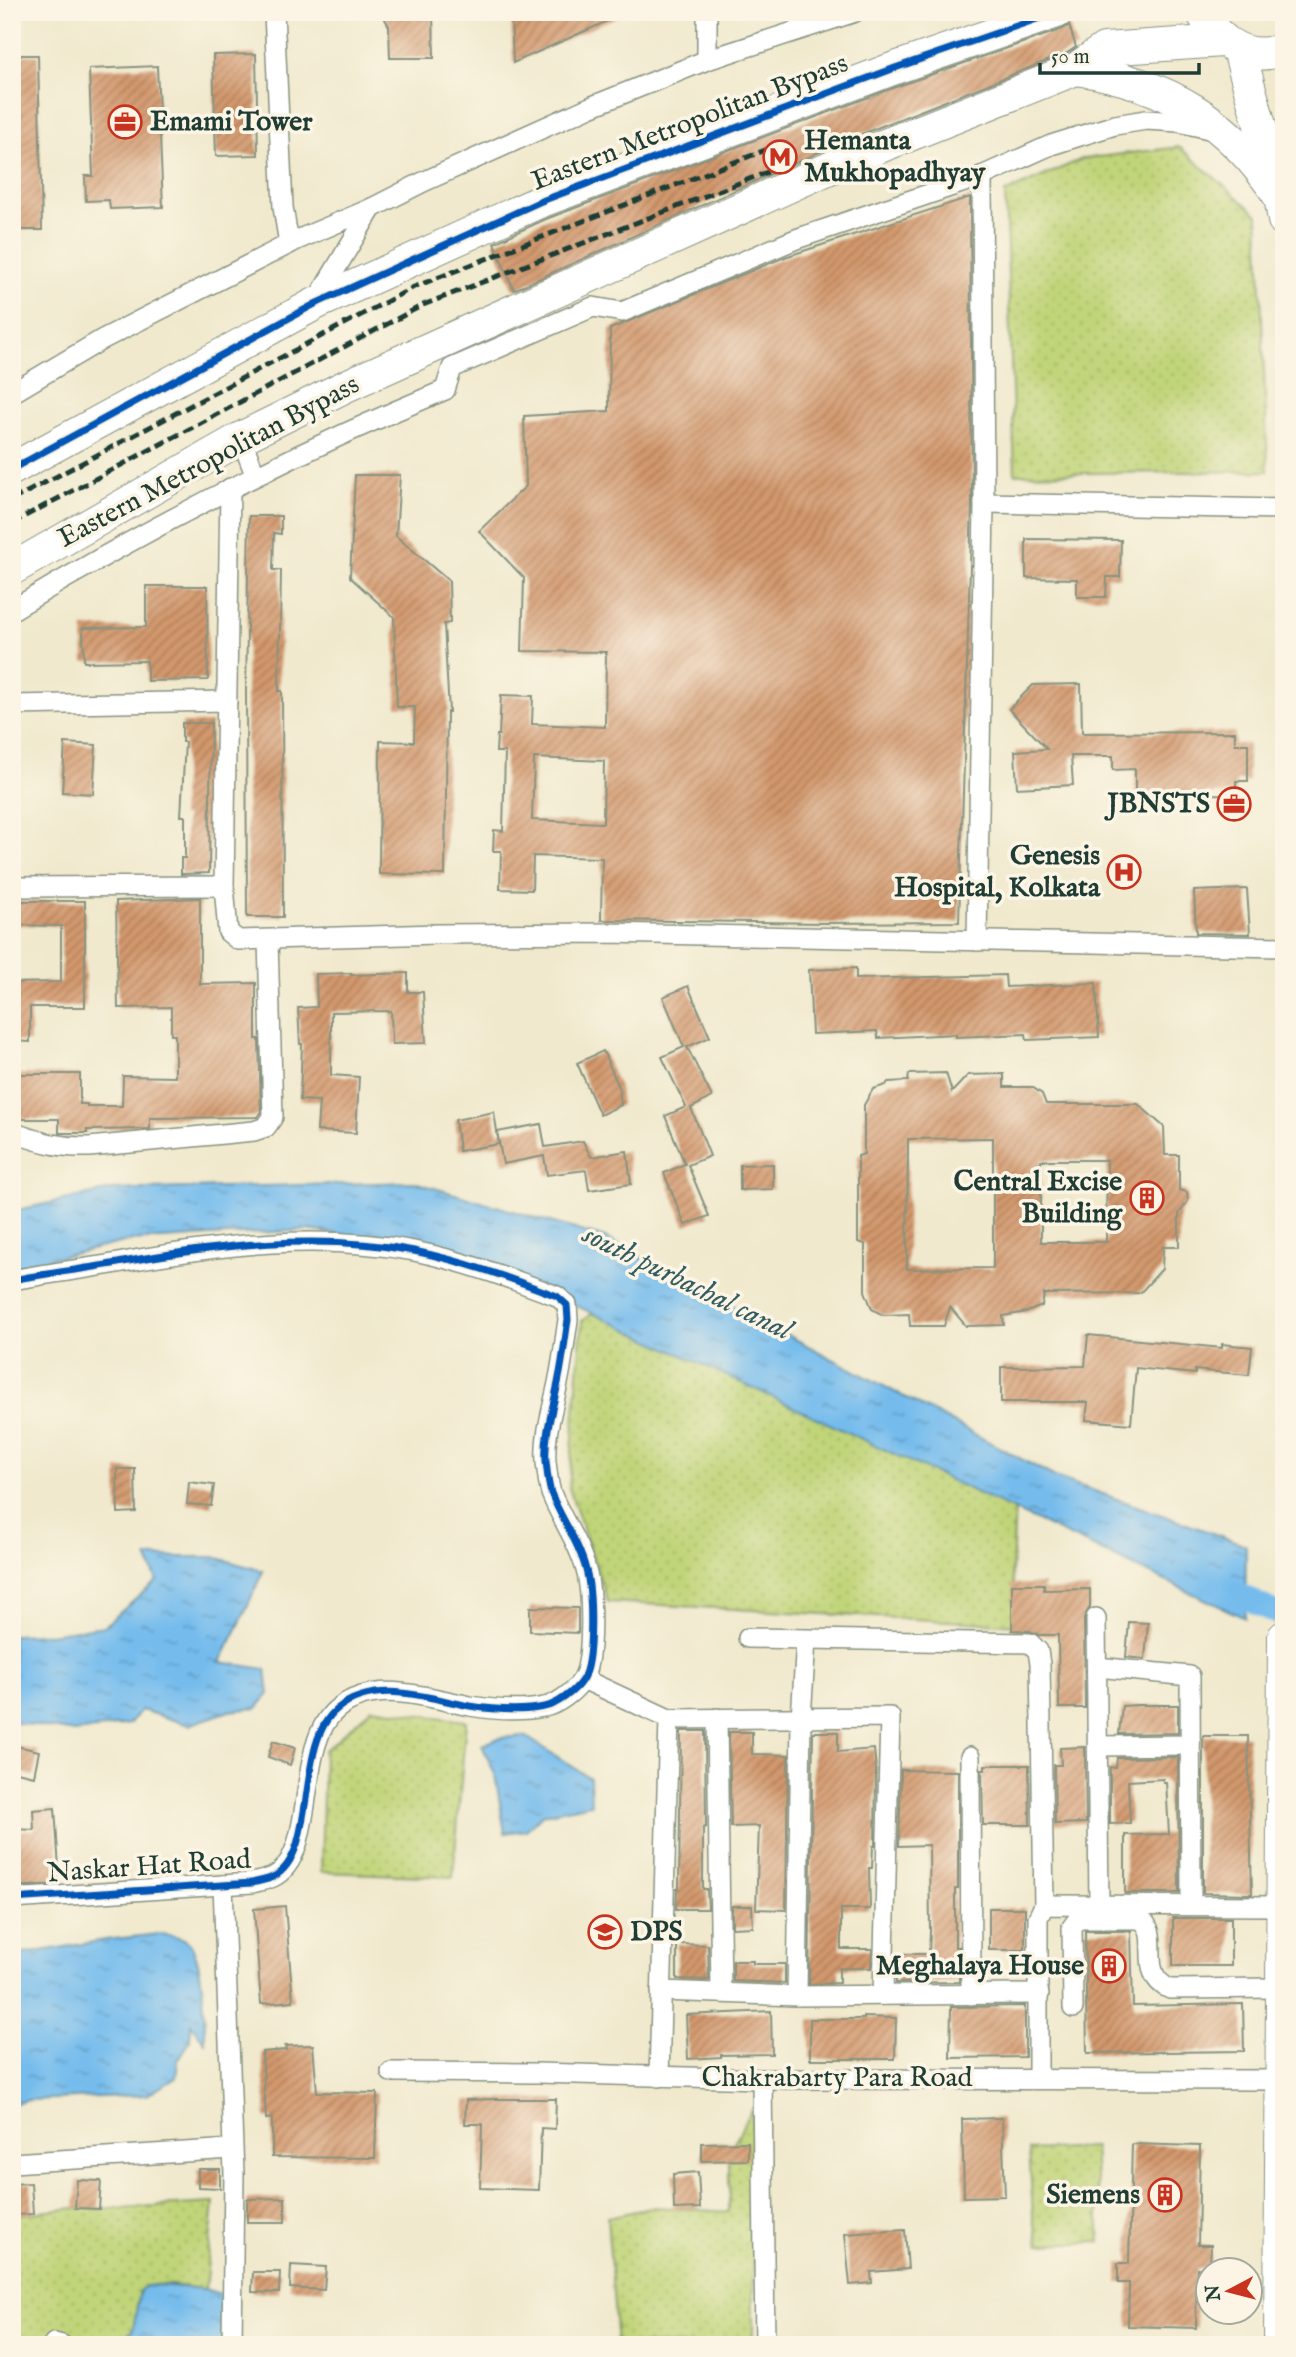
<svg xmlns="http://www.w3.org/2000/svg" width="1296" height="2357" font-family="'IM FELL English',serif">
  <style>
    .park { fill: url(#park-dots); stroke: #708856; stroke-width: 2 }
    .water { fill: url(#water-ripples); stroke: #4a7c90; stroke-width: 2 }
    .lines { fill: none; stroke-linecap: round; stroke-linejoin: round }
    .canal { stroke: #75bced; stroke-width: 23 }
    .building { fill: url(#building-hatch); fill-rule: evenodd }
    .street-casing { stroke: #889380; stroke-width: 22 }
    .primary-casing { stroke: #889380; stroke-width: 34 }
    .street { stroke: #fff; stroke-width: 19 }
    .primary { stroke: #fff; stroke-width: 32 }
    .rail { stroke: #1f3d34; stroke-width: 5; stroke-dasharray: 10 5; stroke-linecap: butt }
    .cycleway-casing { stroke: #fcf5e5; stroke-width: 11 }
    .cycleway { stroke: #0057b8; stroke-width: 7 }
    .labels { text-anchor: middle; dominant-baseline: central; stroke-width: 7; stroke-linejoin: round; paint-order: stroke }
    .poi-label { font-size: 28px; font-weight: bold; fill: #1f3d34; stroke: #fcf5e5; text-anchor: end }
    .street-label { font-size: 28px; fill: #1f3d34; stroke: #fcf5e5 }
    .water-label { font-size: 30px; font-style: italic; fill: #345d62; stroke: #fcf5e5 }
  </style>
  <defs>
    <pattern id="park-dots" width="8" height="8" patternUnits="userSpaceOnUse" patternTransform="scale(1.75)"><rect width="8" height="8" fill="#c0d478"/><path d="M2 2h.1M6 6h.1" fill="none" stroke="#a5b768" stroke-width="1.8" stroke-linecap="round"/></pattern>
    <pattern id="water-ripples" width="26" height="14" patternUnits="userSpaceOnUse" patternTransform="scale(1.75)"><rect width="26" height="14" fill="#75bced"/><path d="M2 4q2-2 4 0t4 0M15 11q2-2 4 0t4 0" fill="none" stroke="#5f9ac1"/></pattern>
    <pattern id="building-hatch" width="6" height="6" patternUnits="userSpaceOnUse" patternTransform="scale(1.75)"><rect width="6" height="6" fill="#d3986d"/><path d="M-1 1l2-2M0 6l6-6M5 7l2-2" fill="none" stroke="#ab7d5a"/></pattern>
  </defs>
  <rect width="100%" height="100%" fill="#fcf5e5"/>
  <filter id="ink" filterUnits="userSpaceOnUse"><feTurbulence type="fractalNoise" baseFrequency=".0143" numOctaves="2"/><feDisplacementMap in="SourceGraphic" scale="14" xChannelSelector="R" yChannelSelector="G"/><feConvolveMatrix kernelMatrix="1 2 1 2 8 2 1 2 1" color-interpolation-filters="sRGB"/></filter>
  <filter id="wash" filterUnits="userSpaceOnUse"><feTurbulence type="fractalNoise" baseFrequency=".00686" numOctaves="4" result="noise"/><feDisplacementMap in="SourceGraphic" scale="28" xChannelSelector="R" yChannelSelector="G"/><feGaussianBlur stdDeviation="1.57" result="paint"/><feColorMatrix in="noise" values="0 0 0 0 0 0 0 0 0 0 0 0 0 0 0 0 0 1.4 0 .05"/><feComposite in="paint" operator="in"/></filter>
  <g filter="url(#wash)">
    <rect width="100%" height="100%" fill="#f0e9cd"/>
    <!-- park -->
    <g class="park">
      <path d="M1179,147L1258,215L1268,471L1015,474L1005,193L1082,159Z"/>
      <path d="M629,1287L1016,1481L1012,1573L1019,1625L608,1602L569,1488L582,1321Z"/>
      <path d="M372,1708L466,1721L453,1877L321,1872L324,1751Z"/>
      <path d="M752,2109L753,2345H617L607,2217L655,2207L729,2212V2152Z"/>
      <path d="M1094,2147L1100,2242L1039,2244L1033,2215L1029,2150Z"/>
      <path d="M214,2203L205,2289C186,2288 157,2279 140,2290L133,2330L128,2334L127,2345H12V2205L13,2215L75,2208L99,2209Z"/>
    </g>
    <!-- water -->
    <g class="water">
      <path d="M414,1182L605,1238L1055,1477L1246,1545L1245,1618L472,1257L308,1230L129,1241L12,1268V1211L112,1190Z"/>
      <path d="M147,1557H214L263,1571L239,1625L220,1662L266,1669L269,1694L257,1708L229,1711L189,1725L141,1710L129,1724L75,1732L13,1722L12,1635L49,1634L104,1626L157,1581Z"/>
      <path d="M525,1736L590,1778L591,1804L543,1814L526,1830L505,1833L495,1774L482,1745L499,1738Z"/>
      <path d="M159,1934C168,1935 178,1935 186,1940C204,1952 205,2021 205,2042L191,2024L190,2041L178,2060L176,2078L147,2095L29,2100L12,2104V1956L105,1940Z"/>
      <path d="M158,2285L205,2289L223,2295L228,2304L224,2345H127L128,2334L133,2330L140,2290L146,2286Z"/>
    </g>
    <g class="lines">
      <!-- canal -->
      <path class="canal" d="M1218,1584L1284,1617"/>
    </g>
    <g id="blocks">
      <!-- building -->
      <g class="building">
        <path d="M381,12H433L434,58H390L389,26Z"/>
        <path d="M511,12H628L513,63Z"/>
        <path d="M1069,25L1076,47L1067,53L844,141L514,290L494,243L546,219L901,85L1063,29Z"/>
        <path d="M256,54L258,155L216,156L213,55Z"/>
        <path d="M12,55H38L42,230H12Z"/>
        <path d="M157,66L163,207L110,209L109,200L86,201L85,176H93L89,69Z"/>
        <path d="M970,197L972,503L959,922L826,923L601,920L602,858L533,856L532,890L500,889L501,851H493L494,830L503,831L505,752H496L497,735H499L501,695L533,696L532,724L605,727L606,652L522,651L524,578L479,531L526,486L524,416L609,411L610,329L785,257ZM534,758L604,761L603,823L532,820Z"/>
        <path d="M355,475H400L396,536L449,581L450,623L444,624L449,712H447L445,875L379,874L380,741L414,742L415,707H397L394,617L350,577Z"/>
        <path d="M249,516H281V534L274,533L273,570H281L279,691H282L283,917H247L246,690Z"/>
        <path d="M1026,539L1121,540L1120,577H1107L1106,597H1077V579L1026,578Z"/>
        <path d="M146,586H207L208,680L147,681V661L84,662L83,628L146,627Z"/>
        <path d="M1081,684L1082,733L1235,732V744H1248V781H1236V794L1135,795V769L1113,770V756H1071L1073,785L1017,788L1015,751L1047,749L1009,709L1033,685Z"/>
        <path d="M182,723H211L209,873L181,874V858H185V816H181L185,742H182Z"/>
        <path d="M65,743L96,745L93,794L62,792Z"/>
        <path d="M1247,889L1250,934L1196,933L1194,891Z"/>
        <path d="M200,898V984L256,983V1039H259L261,1113L258,1117L150,1118V1129L87,1130V1133H59V1119H12V1074H80V1104H87V1106H122L123,1076L175,1077V1035H171V1007L118,1008L116,901Z"/>
        <path d="M12,901H85V1007H30V1042L12,1041V983L61,982V926L12,925Z"/>
        <path d="M856,968V979L1005,975L1006,987L1096,983L1099,1037L1027,1040L1026,1034L956,1037V1034L878,1038L877,1031L812,1034L809,970Z"/>
        <path d="M351,973V975L408,973V992H423L426,1043L392,1044L391,1011L331,1012V1075L359,1077L356,1133L317,1131L319,1101L300,1100L302,1044H300L298,1008L317,1007L316,974Z"/>
        <path d="M688,986L710,1037L687,1047L712,1097L691,1108L710,1156L688,1165L709,1216L685,1225L664,1173L685,1164L665,1116L686,1107L662,1057L684,1047L663,997Z"/>
        <path d="M603,1051L619,1087L621,1105L600,1115L577,1063Z"/>
        <path d="M946,1073L952,1092L968,1075L1004,1074V1087H1032L1042,1094L1046,1104H1138L1164,1127L1165,1155H1179V1190L1187,1192L1188,1201L1179,1214V1247H1163L1162,1269L1140,1293L1044,1294L1042,1306L1027,1312L1003,1316L1004,1325L966,1326L950,1307L944,1326H910L909,1314L883,1315L872,1309L865,1291V1244L858,1242V1156L864,1154V1105L873,1089L886,1085L888,1082L908,1081L909,1074ZM993,1138V1268L907,1269L908,1139ZM1041,1160H1107L1106,1242H1041Z"/>
        <path d="M494,1112L499,1144L459,1151L455,1120Z"/>
        <path d="M541,1124L545,1147L583,1141L591,1157L627,1151L631,1184L589,1190L586,1170L547,1175L544,1156L503,1164L497,1132Z"/>
        <path d="M773,1164V1189L740,1190V1165Z"/>
        <path d="M1088,1335L1222,1348V1344L1252,1347L1249,1375L1195,1370V1374L1136,1368L1131,1424L1086,1420L1088,1402H1001V1367L1085,1366Z"/>
        <path d="M117,1469H135L136,1512L118,1513Z"/>
        <path d="M189,1482L214,1485L211,1506L187,1504Z"/>
        <path d="M1012,1584H1044V1590L1090,1589V1607L1084,1618L1085,1708H1059L1058,1635H1039L1030,1631L1012,1630Z"/>
        <path d="M530,1607L578,1608V1633L530,1631Z"/>
        <path d="M1129,1622L1148,1623L1145,1659L1126,1657Z"/>
        <path d="M1138,1705H1178V1733L1119,1734L1122,1706Z"/>
        <path d="M681,1731H705L706,1827L703,1828V1889H707L708,1909H676L677,1889H679Z"/>
        <path d="M729,1732H752V1754L788,1755L786,1910L756,1909L759,1826L731,1827Z"/>
        <path d="M813,1732H838V1752L874,1749L876,1770L875,1846H873L872,1868H869L870,1909H841V1949H872L871,1968H839V1983L809,1984Z"/>
        <path d="M1203,1736H1248L1252,1894L1203,1893Z"/>
        <path d="M273,1741L295,1748L290,1765L268,1757Z"/>
        <path d="M12,1745L39,1751L34,1776L12,1771Z"/>
        <path d="M1085,1747L1086,1823L1055,1824L1054,1765H1061L1060,1748Z"/>
        <path d="M1178,1757L1179,1893H1125V1835L1169,1834L1166,1782H1163V1779L1128,1781L1130,1823L1110,1824V1767L1116,1768L1117,1758Z"/>
        <path d="M985,1765H1029L1030,1825H983L982,1770H985Z"/>
        <path d="M901,1770L958,1771V1889H955V1947H959V1982L896,1983V1954H929L930,1931L929,1845L899,1846Z"/>
        <path d="M55,1808L60,1884L12,1887V1829L34,1830L33,1810Z"/>
        <path d="M285,1906L293,2001L261,2004L254,1909Z"/>
        <path d="M732,1906H752L753,1927L732,1928Z"/>
        <rect x="989" y="1908" width="36" height="42"/>
        <rect x="1173" y="1918" width="58" height="48"/>
        <path d="M1085,1931H1131L1133,2006L1243,2004L1244,2051L1087,2053Z"/>
        <path d="M677,1944L708,1945L709,1980L677,1979Z"/>
        <path d="M733,1961H753V1964H785V1983L733,1981Z"/>
        <path d="M1025,2006V2057L950,2058L951,2007Z"/>
        <path d="M771,2011L772,2054L721,2055V2057L688,2059L686,2015Z"/>
        <path d="M864,2017L896,2018L895,2059H810V2019H864Z"/>
        <path d="M313,2045L317,2092L377,2093L375,2158L272,2157V2118L266,2119L262,2052L286,2050L285,2046Z"/>
        <path d="M496,2099H556L555,2129L541,2128L539,2190L480,2188L482,2124H465L466,2100Z"/>
        <path d="M1002,2118L1005,2196L964,2197L962,2119Z"/>
        <path d="M748,2142V2160L702,2161V2143Z"/>
        <path d="M1132,2144L1200,2146L1198,2245H1211L1210,2269L1197,2268L1196,2328L1128,2326L1129,2283H1118V2263H1129Z"/>
        <path d="M198,2169H220V2188L198,2187Z"/>
        <path d="M698,2172L700,2208L674,2209L673,2174Z"/>
        <path d="M77,2180L101,2181L99,2209L75,2208Z"/>
        <path d="M31,2183L33,2214L13,2215L12,2184Z"/>
        <path d="M285,2198V2222H247V2199Z"/>
        <path d="M905,2230L908,2269L871,2272L872,2283L850,2285L845,2234Z"/>
        <path d="M291,2265L326,2267L324,2290L290,2288Z"/>
        <path d="M253,2272H280L279,2293L252,2292Z"/>
      </g>
    </g>
  </g>
  <g filter="url(#ink)">
    <use href="#blocks" fill-opacity="0" stroke="#889380" stroke-width="2"/>
    <g class="lines">
      <defs>
        <g id="street">
          <path d="M274,12L283,207L289,244"/>
          <path d="M707,12V60"/>
          <path d="M317,300L372,208"/>
          <path d="M12,393L103,339L297,240L372,208L423,182L590,107L707,60L855,12"/>
          <path d="M241,438L255,474"/>
          <path d="M230,488L224,886L228,932L238,940L437,934L607,933L1284,947"/>
          <path d="M984,503L1284,509"/>
          <path d="M12,610C151,526 295,452 445,390L452,368L593,307L622,312L796,239L982,176L1051,145L1115,125L1146,120L1179,122L1209,129"/>
          <path d="M12,705L227,701"/>
          <path d="M12,887L224,886"/>
          <path d="M977,941L984,503L982,176"/>
          <path d="M12,1132C39,1142 60,1148 89,1147L254,1131L266,1127L273,1117L268,940"/>
          <path d="M12,1280C49,1273 86,1269 123,1262C219,1245 317,1233 414,1251C463,1261 510,1278 557,1296L567,1305L568,1320C565,1339 563,1359 559,1378C554,1405 544,1433 546,1461C547,1471 548,1483 551,1493C561,1519 579,1542 586,1570C592,1591 594,1662 582,1680C575,1691 557,1705 544,1707C519,1712 495,1710 470,1706C428,1698 375,1678 337,1709C294,1744 319,1854 273,1877C267,1880 259,1881 252,1883L12,1899"/>
          <path d="M1096,1618L1099,1905"/>
          <path d="M748,1638L1030,1643L1038,1651L1040,1664L1044,1905"/>
          <path d="M1097,1667L1190,1676L1191,1905"/>
          <path d="M583,1679L669,1719L890,1717L883,1995"/>
          <path d="M717,1718L721,1993"/>
          <path d="M1098,1746L1190,1745"/>
          <path d="M970,1757L971,1995"/>
          <path d="M223,1885L234,2173L232,2345"/>
          <path d="M661,1991L797,1996L1039,1994"/>
          <path d="M797,1996L801,1718L806,1640"/>
          <path d="M1073,2008L1072,1927L1078,1919H1140C1164,1933 1135,1974 1170,1989L1282,1988"/>
          <path d="M391,2072L537,2073L762,2079L1284,2080"/>
          <path d="M659,2077L669,1719"/>
          <path d="M1038,2078V1918L1044,1905L1283,1906"/>
          <path d="M762,2079L765,2345"/>
          <path d="M12,2163L232,2149"/>
          <path d="M54,2343L62,2345"/>
        </g>
        <g id="primary">
          <path d="M1202,12C1218,43 1248,63 1284,49"/>
          <path d="M1239,50L1280,197L1284,220"/>
          <path d="M1076,69C1167,83 1230,121 1280,197"/>
          <path d="M12,469L315,304L539,202L895,68L1057,12"/>
          <path d="M12,569L241,438L346,386L852,158L1076,69L1104,49L1223,41"/>
          <path d="M1280,2345L1284,1637"/>
        </g>
      </defs>
      <!-- street casing -->
      <use href="#street" class="street-casing"/>
      <!-- primary casing -->
      <use href="#primary" class="primary-casing"/>
      <!-- street -->
      <use href="#street" class="street"/>
      <!-- primary -->
      <use href="#primary" class="primary"/>
      <!-- rail -->
      <g class="rail">
        <path d="M12,500L414,287L776,146"/>
        <path d="M12,523L423,305L783,166"/>
      </g>
      <defs>
        <g id="cycleway">
          <path d="M12,469L315,304L539,202L895,68L1057,12"/>
          <path d="M12,1280C49,1273 86,1269 123,1262C219,1245 317,1233 414,1251C463,1261 510,1278 557,1296L567,1305L568,1320C565,1339 563,1359 559,1378C554,1405 544,1433 546,1461C547,1471 548,1483 551,1493C561,1519 579,1542 586,1570C592,1591 594,1662 582,1680C575,1691 557,1705 544,1707C519,1712 495,1710 470,1706C428,1698 375,1678 337,1709C294,1744 319,1854 273,1877C267,1880 259,1881 252,1883L12,1899"/>
        </g>
      </defs>
      <!-- cycleway casing -->
      <use href="#cycleway" class="cycleway-casing"/>
      <!-- cycleway -->
      <use href="#cycleway" class="cycleway"/>
    </g>
  </g>
  <!-- icons -->
  <defs>
    <symbol id="office-ring" viewBox="-11 -11 22 22"><circle r="9.5" fill="#fcf5e5" stroke="#c8321e" stroke-width="1.5"/><path d="M-6-3h4V-5.5h4V-3h4V5H-6ZM-1-4.5V-3h2v-1.5ZM-6 0V1H6V0Z" fill="#c8321e"/></symbol>
    <symbol id="metro-ring" viewBox="-11 -11 22 22"><circle r="9.5" fill="#fcf5e5" stroke="#c8321e" stroke-width="1.5"/><path d="M-5.5 5V-5H-3L0 0L3-5H5.5V5H3V-.5L0 4L-3-.5V5Z" fill="#c8321e"/></symbol>
    <symbol id="hospital-ring" viewBox="-11 -11 22 22"><circle r="9.5" fill="#fcf5e5" stroke="#c8321e" stroke-width="1.5"/><path d="M-5-5h3v3.5h4V-5h3V5h-3V1.5h-4V5h-3Z" fill="#c8321e"/></symbol>
    <symbol id="building-ring" viewBox="-11 -11 22 22"><circle r="9.5" fill="#fcf5e5" stroke="#c8321e" stroke-width="1.5"/><path d="M-4-6H4V6H1V3H-1V6H-4ZM-2.5-4.3h1.7v1.8h-1.7ZM.8-4.3h1.7v1.8H.8ZM-2.5-1h1.7V.8h-1.7ZM.8-1h1.7V.8H.8Z" fill="#c8321e"/></symbol>
    <symbol id="school-ring" viewBox="-11 -11 22 22"><circle r="9.5" fill="#fcf5e5" stroke="#c8321e" stroke-width="1.5"/><path d="M0-5L7-2L0 1L-7-2ZM-4 1L0 2.5L4 1V4Q0 6-4 4Z" fill="#c8321e"/></symbol>
  </defs>
  <g fill-rule="evenodd">
    <use href="#office-ring" x="106" y="103" width="38" height="38"/>
    <use href="#metro-ring" x="761" y="138" width="38" height="38"/>
    <use href="#office-ring" x="1215" y="785" width="38" height="38"/>
    <use href="#hospital-ring" x="1105" y="853" width="38" height="38"/>
    <use href="#building-ring" x="1128" y="1179" width="38" height="38"/>
    <use href="#school-ring" x="586" y="1913" width="38" height="38"/>
    <use href="#building-ring" x="1090" y="1947" width="38" height="38"/>
    <use href="#building-ring" x="1146" y="2176" width="38" height="38"/>
  </g>
  <g class="labels">
    <!-- poi labels -->
    <g class="poi-label">
      <text x="150" y="122" text-anchor="start">Emami Tower</text>
      <text x="804" y="141" text-anchor="start">Hemanta<tspan x="804" dy="32">Mukhopadhyay</tspan></text>
      <text x="1210" y="804">JBNSTS</text>
      <text x="1100" y="856">Genesis<tspan x="1100" dy="32">Hospital, Kolkata</tspan></text>
      <text x="1122" y="1182">Central Excise<tspan x="1122" dy="32">Building</tspan></text>
      <text x="630" y="1932" text-anchor="start">DPS</text>
      <text x="1084" y="1966">Meghalaya House</text>
      <text x="1140" y="2195">Siemens</text>
    </g>
    <!-- street labels -->
    <g class="street-label">
      <text transform="translate(690 123) rotate(-21)">Eastern Metropolitan Bypass</text>
      <text transform="translate(209 462) rotate(-28)">Eastern Metropolitan Bypass</text>
      <text transform="translate(149 1867) rotate(-4)">Naskar Hat Road</text>
      <text x="837" y="2078">Chakrabarty Para Road</text>
    </g>
    <!-- water labels -->
    <g class="water-label">
      <text transform="translate(687 1283) rotate(26)">south purbachal canal</text>
    </g>
  </g>
  <!-- margin -->
  <rect width="1296" height="2357" fill="none" stroke="#fcf5e5" stroke-width="42"/>
  <!-- north arrow -->
  <g transform="translate(1229 2291) rotate(263)"><circle r="33" fill="#fcf5e5" stroke="#a4ab9e" stroke-width="2"/>
  <path d="M0-5L12 26L0 18L-12 26Z" fill="#c8321e"/>
  <text y="-10" font-size="19" font-weight="bold" text-anchor="middle" fill="#1f3d34">N</text>
  </g>
  <!-- scale -->
  <path d="M1040 63v10h159v-10" fill="none" stroke="#1f3d34" stroke-width="3.5"/>
  <text x="1051" y="63" font-size="21" fill="#1f3d34" stroke="#fcf5e5" stroke-width="5" paint-order="stroke">50 m</text>
</svg>
